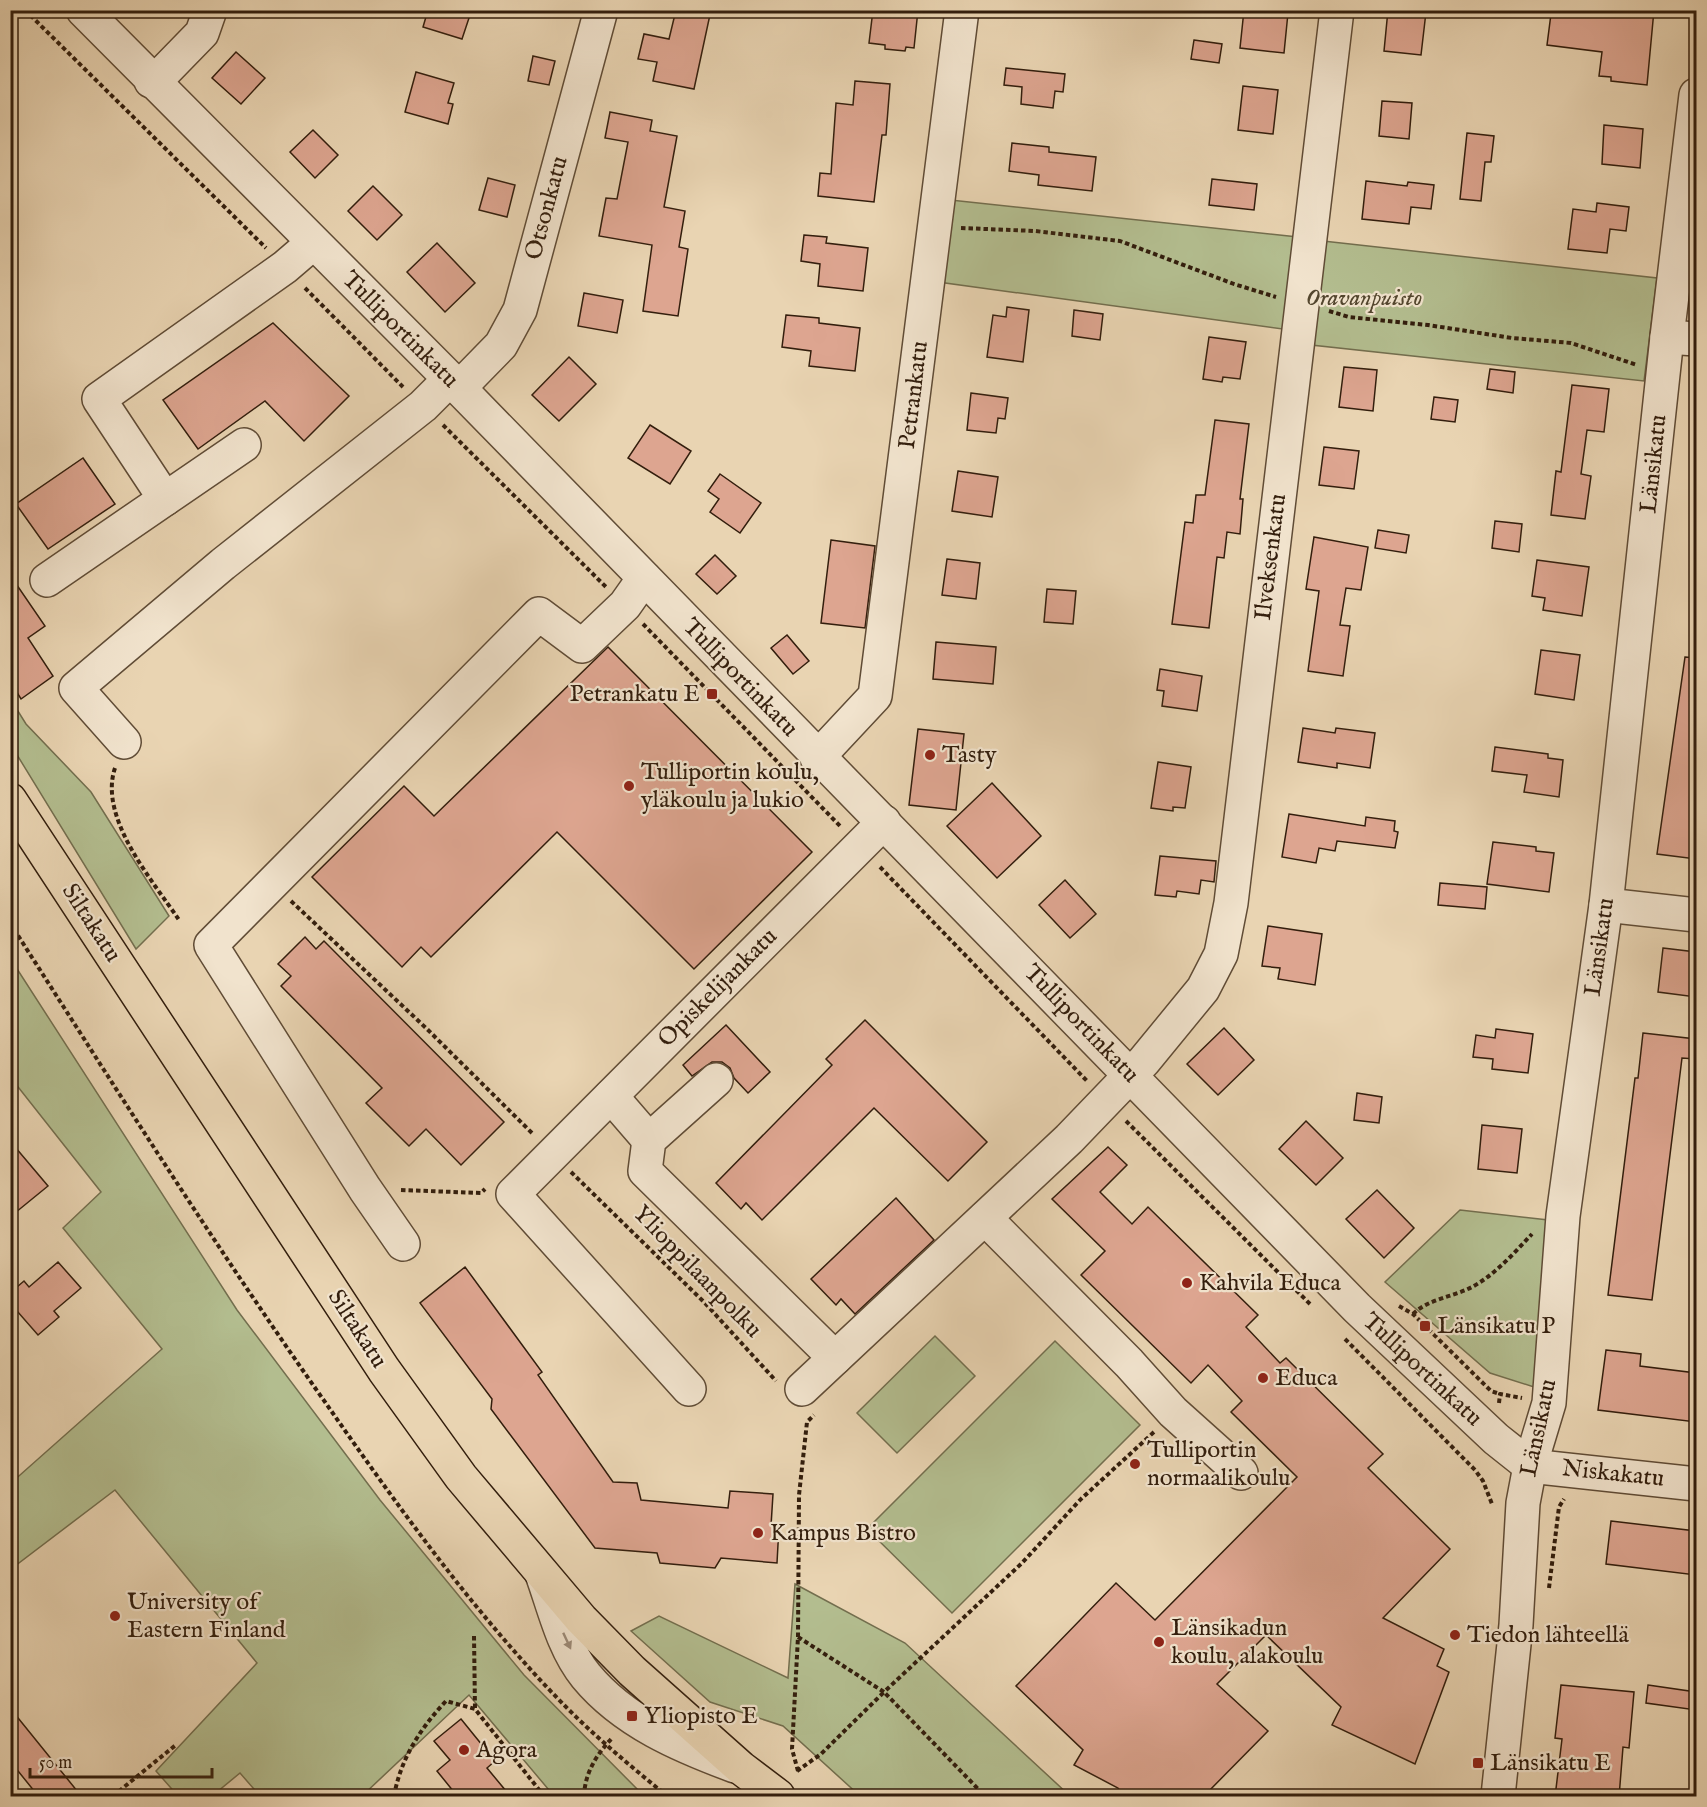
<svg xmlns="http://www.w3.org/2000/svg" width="1707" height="1807" font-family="'IM FELL English',serif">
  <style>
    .green { fill: #b3bd8f; stroke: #736e4e; stroke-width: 1.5 }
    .building { fill: #dda590; stroke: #331e0d; stroke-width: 1.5 }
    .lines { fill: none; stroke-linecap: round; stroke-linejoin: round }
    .minor-casing { stroke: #604c36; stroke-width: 36 }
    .major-casing { stroke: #331e0d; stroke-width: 36 }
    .path { stroke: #331e0d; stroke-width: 4; stroke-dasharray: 4.5 3; stroke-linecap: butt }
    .minor { stroke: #f1e3cd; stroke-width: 33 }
    .major { stroke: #e9d4b2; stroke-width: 33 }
    .oneway { fill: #9c8a77 }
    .poi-dot { fill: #8f2418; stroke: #f1e3cd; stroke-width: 2 }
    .labels { text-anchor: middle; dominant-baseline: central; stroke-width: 4.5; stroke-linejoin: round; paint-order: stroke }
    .street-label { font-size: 24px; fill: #331e0d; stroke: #f1e3cd }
    .park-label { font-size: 24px; font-style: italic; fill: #53462e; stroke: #f1e3cd }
    .poi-label { font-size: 24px; fill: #331e0d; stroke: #f1e3cd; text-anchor: start }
  </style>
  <rect width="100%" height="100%" fill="#e9d4b2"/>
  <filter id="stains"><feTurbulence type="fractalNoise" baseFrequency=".00333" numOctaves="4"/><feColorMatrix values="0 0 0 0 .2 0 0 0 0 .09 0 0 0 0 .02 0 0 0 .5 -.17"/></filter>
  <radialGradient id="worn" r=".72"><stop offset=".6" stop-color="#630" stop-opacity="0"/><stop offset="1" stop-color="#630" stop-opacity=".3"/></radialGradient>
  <!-- green -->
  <g class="green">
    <path d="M941,199L1307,238L1297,331L931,281Z"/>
    <path d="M1314,240L1657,278L1644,381L1302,344Z"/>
    <path d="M11,700L26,724L91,792L169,916L136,949L11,745Z"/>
    <path d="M10,958L237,1310L380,1500L524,1675L644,1796H554L469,1695L362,1796H260L240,1773L212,1796H178L156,1771L257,1663L115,1490L11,1569V1483L162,1349L63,1228L101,1192L11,1078Z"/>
    <path d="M1460,1210L1557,1221L1534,1387L1490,1373L1385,1282Z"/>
    <path d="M935,1336L975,1376L897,1453L857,1413Z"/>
    <path d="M1055,1341L1140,1425L952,1613L867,1529Z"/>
    <path d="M795,1584L905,1643L1070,1796H860L783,1726L710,1702L631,1631L659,1616L788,1678Z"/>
  </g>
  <!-- building -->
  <g class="building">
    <path d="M428,10H457L470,15L462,39L423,27Z"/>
    <path d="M676,10H711L694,89L653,81L657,62L638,59L644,34L669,39Z"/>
    <path d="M873,10H918L914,48L906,47L905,51L885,49V45L869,43Z"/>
    <path d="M1244,10L1288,13L1284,53L1240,48Z"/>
    <path d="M1388,10L1426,12L1421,55L1384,51Z"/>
    <path d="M1553,10H1654L1647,85L1611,81V77L1599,76L1602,52L1547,45L1551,14L1553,15Z"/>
    <path d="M1194,40L1222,44L1219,63L1191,59Z"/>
    <path d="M236,52L265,78L241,104L212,78Z"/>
    <path d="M533,56L555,61L549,85L528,81Z"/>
    <path d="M1006,68L1065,74L1063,92L1055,91L1053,108L1021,104L1022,87L1004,85Z"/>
    <path d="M416,72L454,83L448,103L453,104L448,124L405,112Z"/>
    <path d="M855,81L890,84L886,135H882L874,202L818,196L820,173L831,174L836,103L853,105Z"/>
    <path d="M1243,86L1278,90L1273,134L1238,130Z"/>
    <path d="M1382,101L1412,103L1409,139L1379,136Z"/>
    <path d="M610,112L652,120L650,131L677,136L664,207L685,211L679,247L688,249L678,316L643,311L652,245L599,236L606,198L617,199L628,142L605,138Z"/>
    <path d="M1604,125L1643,129L1640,168L1602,164Z"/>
    <path d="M313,130L338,155L315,178L290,152Z"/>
    <path d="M1467,133L1494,136L1491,162H1485L1481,201L1460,199Z"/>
    <path d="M1012,143L1049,147V152L1096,157L1092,191L1038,185L1039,175L1009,171Z"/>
    <path d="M488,178L515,185L507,217L479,210Z"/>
    <path d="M1212,179L1257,184L1254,210L1209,205Z"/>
    <path d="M1366,181L1407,186L1408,182L1434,185L1431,209L1411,207L1409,224L1362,219Z"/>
    <path d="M373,186L402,215L377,240L348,211Z"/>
    <path d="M1597,203L1629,207L1626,231L1610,229L1607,253L1568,249L1573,209L1596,212Z"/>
    <path d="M804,235L827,237L826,243L868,248L863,291L818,286L820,264L801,261Z"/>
    <path d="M437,243L475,283L445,312L407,272Z"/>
    <path d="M584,293L623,300L617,333L578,326Z"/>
    <path d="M1007,307L1029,310L1023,362L987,357L993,315L1006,317Z"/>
    <path d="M1074,310L1103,314L1100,340L1072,336Z"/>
    <path d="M786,315L819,318V323L860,328L855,371L809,366L811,351L782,347Z"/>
    <path d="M273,323L349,396L304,441L265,401L198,449L163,400Z"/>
    <path d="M1209,337L1246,342L1240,379L1223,377L1222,382L1203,379Z"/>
    <path d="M569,357L596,384L559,421L532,395Z"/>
    <path d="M1344,367L1377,370L1373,411L1339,407Z"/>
    <path d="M1490,369L1515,372L1513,393L1487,389Z"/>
    <path d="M1572,385L1609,389L1604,432L1587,430L1581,474L1591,476L1585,519L1551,515L1556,471L1561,472Z"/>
    <path d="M971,393L1008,398L1005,419L998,418L996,433L967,430Z"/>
    <path d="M1434,397L1458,400L1455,422L1431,419Z"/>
    <path d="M1215,420L1249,424L1240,499H1243L1240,534L1227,532L1224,558L1217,557L1209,628L1172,624L1185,522L1193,523L1196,495H1205Z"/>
    <path d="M650,425L691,451L670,484L628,458Z"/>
    <path d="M1324,447L1359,451L1354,489L1319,485Z"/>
    <path d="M83,458L115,504L48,549L16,504Z"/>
    <path d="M958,471L998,477L992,517L952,511Z"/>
    <path d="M720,474L761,503L740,533L710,512L719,499L708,491Z"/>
    <path d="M1495,521L1522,524L1519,552L1492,548Z"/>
    <path d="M1378,530L1409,535L1406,553L1375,548Z"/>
    <path d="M1314,537L1368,547L1361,590L1346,588L1340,625L1350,626L1343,676L1308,671L1319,591L1306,589Z"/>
    <path d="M831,540L875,546L865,628L821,623Z"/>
    <path d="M715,555L736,576L717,594L696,574Z"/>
    <path d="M947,559L980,563L976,599L942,595Z"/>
    <path d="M1537,560L1589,567L1582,616L1543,610L1545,598L1532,596Z"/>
    <path d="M10,575L45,626L28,638L53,676L21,699L10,681Z"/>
    <path d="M1047,589L1076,591L1073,624L1044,622Z"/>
    <path d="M787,635L809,661L793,674L771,648Z"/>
    <path d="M936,642L996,647L993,684L933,679Z"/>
    <path d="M608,647L812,852L694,969L557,832L431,957L421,947L402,967L312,877L404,786L434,816Z"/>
    <path d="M1541,650L1580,655L1574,700L1535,694Z"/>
    <path d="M1685,657L1696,658V859L1657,854Z"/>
    <path d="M1160,669L1202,676L1197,711L1162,706L1164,691L1157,690Z"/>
    <path d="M1303,728L1335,733L1336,728L1375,733L1370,768L1337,763V768L1298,762Z"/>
    <path d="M918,729L964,734L956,810L909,805Z"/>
    <path d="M1495,747L1548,754V758L1563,760L1559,797L1524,792L1527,775L1492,771Z"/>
    <path d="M1158,762L1191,767L1185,808L1173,807V811L1151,808Z"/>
    <path d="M992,783L1041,836L997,878L947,826Z"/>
    <path d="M1289,814L1365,826L1366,817L1395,821L1394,831L1398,832L1395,848L1337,841L1335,851L1319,848L1316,863L1282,857Z"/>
    <path d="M1493,842L1536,847V851L1554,853L1549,892L1487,884Z"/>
    <path d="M1160,856L1216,861L1214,882L1201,880L1199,894L1177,891L1176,897L1155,895Z"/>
    <path d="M1065,880L1096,914L1070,938L1039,905Z"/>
    <path d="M1440,883L1487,887L1485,909L1438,905Z"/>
    <path d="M1268,926L1322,934L1315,985L1278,979L1280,968L1262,966Z"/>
    <path d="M305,937L316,949L324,941L504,1122L461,1165L426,1129L409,1146L366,1103L382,1088L281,986L291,976L278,964Z"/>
    <path d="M1663,948L1696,952V997L1658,992Z"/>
    <path d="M865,1020L987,1142L948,1181L874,1108L762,1220L746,1203L741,1209L716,1183L832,1065L826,1059Z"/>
    <path d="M726,1025L770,1072L748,1093L734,1078L730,1068L722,1062H712L692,1076L683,1065Z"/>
    <path d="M1224,1028L1254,1060L1218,1095L1187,1064Z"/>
    <path d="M1496,1029L1533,1034L1528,1073L1492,1069L1493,1059L1473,1057L1476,1035L1495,1038Z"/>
    <path d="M1643,1033L1696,1039V1059L1682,1058L1652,1300L1608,1295L1635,1078H1638Z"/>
    <path d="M1357,1093L1382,1097L1379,1123L1354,1120Z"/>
    <path d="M1306,1121L1343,1158L1316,1185L1279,1149Z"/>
    <path d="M1482,1125L1522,1129L1517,1173L1478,1169Z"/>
    <path d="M10,1141L48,1186L10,1217Z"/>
    <path d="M1108,1147L1127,1165L1100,1192L1132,1224L1148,1207L1258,1315L1246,1327L1280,1363L1286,1358L1383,1454L1368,1468L1450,1549L1383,1618L1444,1649L1437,1666L1449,1672L1415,1764L1332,1725L1341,1707L1266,1635L1217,1684L1268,1731L1203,1797H1126L1118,1788L1074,1765L1083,1750L1016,1686L1116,1583L1155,1620L1297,1477L1231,1412L1242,1401L1208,1365L1191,1383L1081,1275L1105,1251L1052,1199Z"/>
    <path d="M1377,1190L1414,1228L1384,1258L1346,1219Z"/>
    <path d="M896,1198L934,1240L855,1314L841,1299L836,1305L811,1279Z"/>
    <path d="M58,1262L81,1288L54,1311L59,1317L38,1335L10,1303V1293L24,1281L29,1287Z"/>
    <path d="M465,1267L542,1372L538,1375L613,1482L637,1483L641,1500L728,1508L730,1491L773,1494L771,1526H779L777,1563L721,1558L715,1568L660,1563L657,1553L595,1548L491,1409L492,1399L420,1303Z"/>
    <path d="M1606,1350L1641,1354L1640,1366L1696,1373V1422L1598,1410Z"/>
    <path d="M1611,1521L1696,1531V1575L1606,1564Z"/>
    <path d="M1561,1685L1634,1692L1629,1748L1623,1747L1619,1797H1555L1562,1739L1555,1738Z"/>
    <path d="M1648,1685L1696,1692V1710L1646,1703Z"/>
    <path d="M10,1708L82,1797H39L10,1761Z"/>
    <path d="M461,1719L495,1761L487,1768L511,1797H458L437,1771L450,1760L434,1741Z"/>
  </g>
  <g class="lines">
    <defs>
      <g id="minor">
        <path d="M83,10L459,388L1357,1308L1496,1439L1530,1466"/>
        <path d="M151,81L164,72L202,33L210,10"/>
        <path d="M1667,337L1696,339"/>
        <path d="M459,388L501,345L520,310L601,10"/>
        <path d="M165,499L244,445"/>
        <path d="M47,580L165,499L99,399L285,267L313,243"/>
        <path d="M124,742L76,688L223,564L423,406L450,379"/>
        <path d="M817,758L875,696L962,10"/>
        <path d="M1606,905L1696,915"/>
        <path d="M716,1080L649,1140L645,1171L835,1358"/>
        <path d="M611,1096L649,1140"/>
        <path d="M985,1218L1129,1363L1173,1412L1241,1473"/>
        <path d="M403,1244L365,1189L211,945L539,614L582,646L625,605L644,578"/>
        <path d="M689,1389L513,1194L884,822"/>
        <path d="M802,1389L1069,1139L1144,1061L1203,989L1221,954L1231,903L1337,10"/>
        <path d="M1530,1466L1696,1484"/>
        <path d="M542,1574C554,1607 563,1648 586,1676C624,1722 681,1746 735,1766"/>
        <path d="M1498,1796L1516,1625L1523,1503L1530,1466L1549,1403L1563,1216L1606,905L1667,337L1696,95"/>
      </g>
      <path id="major" d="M10,800L384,1370L461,1477L581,1619L632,1671L741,1768L778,1796"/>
    </defs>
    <!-- minor casing -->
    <use href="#minor" class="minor-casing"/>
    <!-- major casing -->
    <use href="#major" class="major-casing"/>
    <!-- path -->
    <g class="path">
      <path d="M25,10L266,248"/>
      <path d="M961,228L1035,231L1120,241L1234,284L1276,297"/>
      <path d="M305,288L403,387"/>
      <path d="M1329,311L1349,317L1428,325L1512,338L1571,343L1637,365"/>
      <path d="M443,425L606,587"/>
      <path d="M643,624L841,827"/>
      <path d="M115,768C98,818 153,881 179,920"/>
      <path d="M880,867L1087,1081"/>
      <path d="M291,901L426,1028L534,1135"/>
      <path d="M10,923C113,1084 215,1246 325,1402C399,1508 477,1617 568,1709C599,1740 633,1768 667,1796"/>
      <path d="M1126,1121L1310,1304"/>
      <path d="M571,1172L704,1302L776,1381"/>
      <path d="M401,1190L481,1193L485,1189"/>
      <path d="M1399,1306L1413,1314L1491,1391L1500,1394"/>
      <path d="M1413,1314C1428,1299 1453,1297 1472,1287C1496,1274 1514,1253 1532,1234"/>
      <path d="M1345,1339L1475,1470L1483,1481L1492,1504"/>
      <path d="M1499,1403L1500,1394L1522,1398"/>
      <path d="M1549,1588L1559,1507L1564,1499"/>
      <path d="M474,1636L475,1709"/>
      <path d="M798,1637L884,1692L1021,1564L1081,1499L1154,1432"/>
      <path d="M797,1771L821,1754L884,1692L985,1796"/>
      <path d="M798,1771L792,1749L798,1637L799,1495L807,1422L814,1415"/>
      <path d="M113,1796L177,1744"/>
      <path d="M394,1796C401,1758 420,1729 446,1701L475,1709L544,1796"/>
      <path d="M584,1796C585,1772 597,1754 613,1737"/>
    </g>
    <!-- minor -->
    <use href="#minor" class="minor"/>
    <!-- major -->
    <use href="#major" class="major"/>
  </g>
  <!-- one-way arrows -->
  <defs><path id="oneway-solid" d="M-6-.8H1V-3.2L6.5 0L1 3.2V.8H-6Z" transform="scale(1.5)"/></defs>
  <use class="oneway" href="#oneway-solid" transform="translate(567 1641) rotate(65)"/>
  <!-- markers -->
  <g class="poi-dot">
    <rect x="706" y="688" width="12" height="12" rx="3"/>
    <circle cx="930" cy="755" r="6"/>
    <circle cx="629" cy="786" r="6"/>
    <circle cx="1187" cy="1283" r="6"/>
    <rect x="1419" y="1320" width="12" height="12" rx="3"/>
    <circle cx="1263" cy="1378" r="6"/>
    <circle cx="1135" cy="1464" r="6"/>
    <circle cx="758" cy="1533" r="6"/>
    <circle cx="115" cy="1616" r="6"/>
    <circle cx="1455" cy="1635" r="6"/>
    <circle cx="1159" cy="1642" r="6"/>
    <rect x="626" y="1710" width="12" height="12" rx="3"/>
    <circle cx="464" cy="1750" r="6"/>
    <rect x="1472" y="1757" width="12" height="12" rx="3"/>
  </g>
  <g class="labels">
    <!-- street labels -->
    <g class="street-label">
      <text transform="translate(547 208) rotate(-75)">Otsonkatu</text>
      <text transform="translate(400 330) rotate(45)">Tulliportinkatu</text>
      <text transform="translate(914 395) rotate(-83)">Petrankatu</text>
      <text transform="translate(1654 464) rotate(-84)">Länsikatu</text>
      <text transform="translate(1271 557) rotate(-83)">Ilveksenkatu</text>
      <text transform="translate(740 678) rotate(46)">Tulliportinkatu</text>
      <text transform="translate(91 923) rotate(57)">Siltakatu</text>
      <text transform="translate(1600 947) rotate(-82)">Länsikatu</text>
      <text transform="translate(718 988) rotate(-45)">Opiskelijankatu</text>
      <text transform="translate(1081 1024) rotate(46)">Tulliportinkatu</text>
      <text transform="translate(697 1272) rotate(46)">Ylioppilaanpolku</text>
      <text transform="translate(357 1329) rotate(57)">Siltakatu</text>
      <text transform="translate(1422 1370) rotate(43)">Tulliportinkatu</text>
      <text transform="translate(1539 1428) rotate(-78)">Länsikatu</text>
      <text transform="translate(1613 1474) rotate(6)">Niskakatu</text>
    </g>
    <!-- park labels -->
    <g class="park-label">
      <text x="1364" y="298">Oravanpuisto</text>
    </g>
    <!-- poi labels -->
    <g class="poi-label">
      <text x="700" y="694" text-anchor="end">Petrankatu E</text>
      <text x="942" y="755">Tasty</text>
      <text x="641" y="772">Tulliportin koulu,<tspan x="641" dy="28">yläkoulu ja lukio</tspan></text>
      <text x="1199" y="1283">Kahvila Educa</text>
      <text x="1437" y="1326">Länsikatu P</text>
      <text x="1275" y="1378">Educa</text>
      <text x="1147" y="1450">Tulliportin<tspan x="1147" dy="28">normaalikoulu</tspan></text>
      <text x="770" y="1533">Kampus Bistro</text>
      <text x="127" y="1602">University of<tspan x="127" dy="28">Eastern Finland</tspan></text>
      <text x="1171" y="1628">Länsikadun<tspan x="1171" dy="28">koulu, alakoulu</tspan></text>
      <text x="1467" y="1635">Tiedon lähteellä</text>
      <text x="644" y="1716">Yliopisto E</text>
      <text x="476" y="1750">Agora</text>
      <text x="1490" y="1763">Länsikatu E</text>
    </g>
  </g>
  <!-- margin -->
  <rect width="1707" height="1807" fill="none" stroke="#e9d4b2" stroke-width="36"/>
  <rect x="12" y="12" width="1683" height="1783" fill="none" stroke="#331e0d" stroke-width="3"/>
  <rect x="18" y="18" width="1671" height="1771" fill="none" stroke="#331e0d" stroke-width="1.5"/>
  <!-- scale -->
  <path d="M30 1768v9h182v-9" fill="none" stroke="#331e0d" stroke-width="3"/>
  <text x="39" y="1768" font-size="18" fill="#331e0d" stroke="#f1e3cd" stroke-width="4.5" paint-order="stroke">50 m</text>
  <rect width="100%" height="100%" filter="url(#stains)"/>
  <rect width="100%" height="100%" fill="url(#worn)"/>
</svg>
